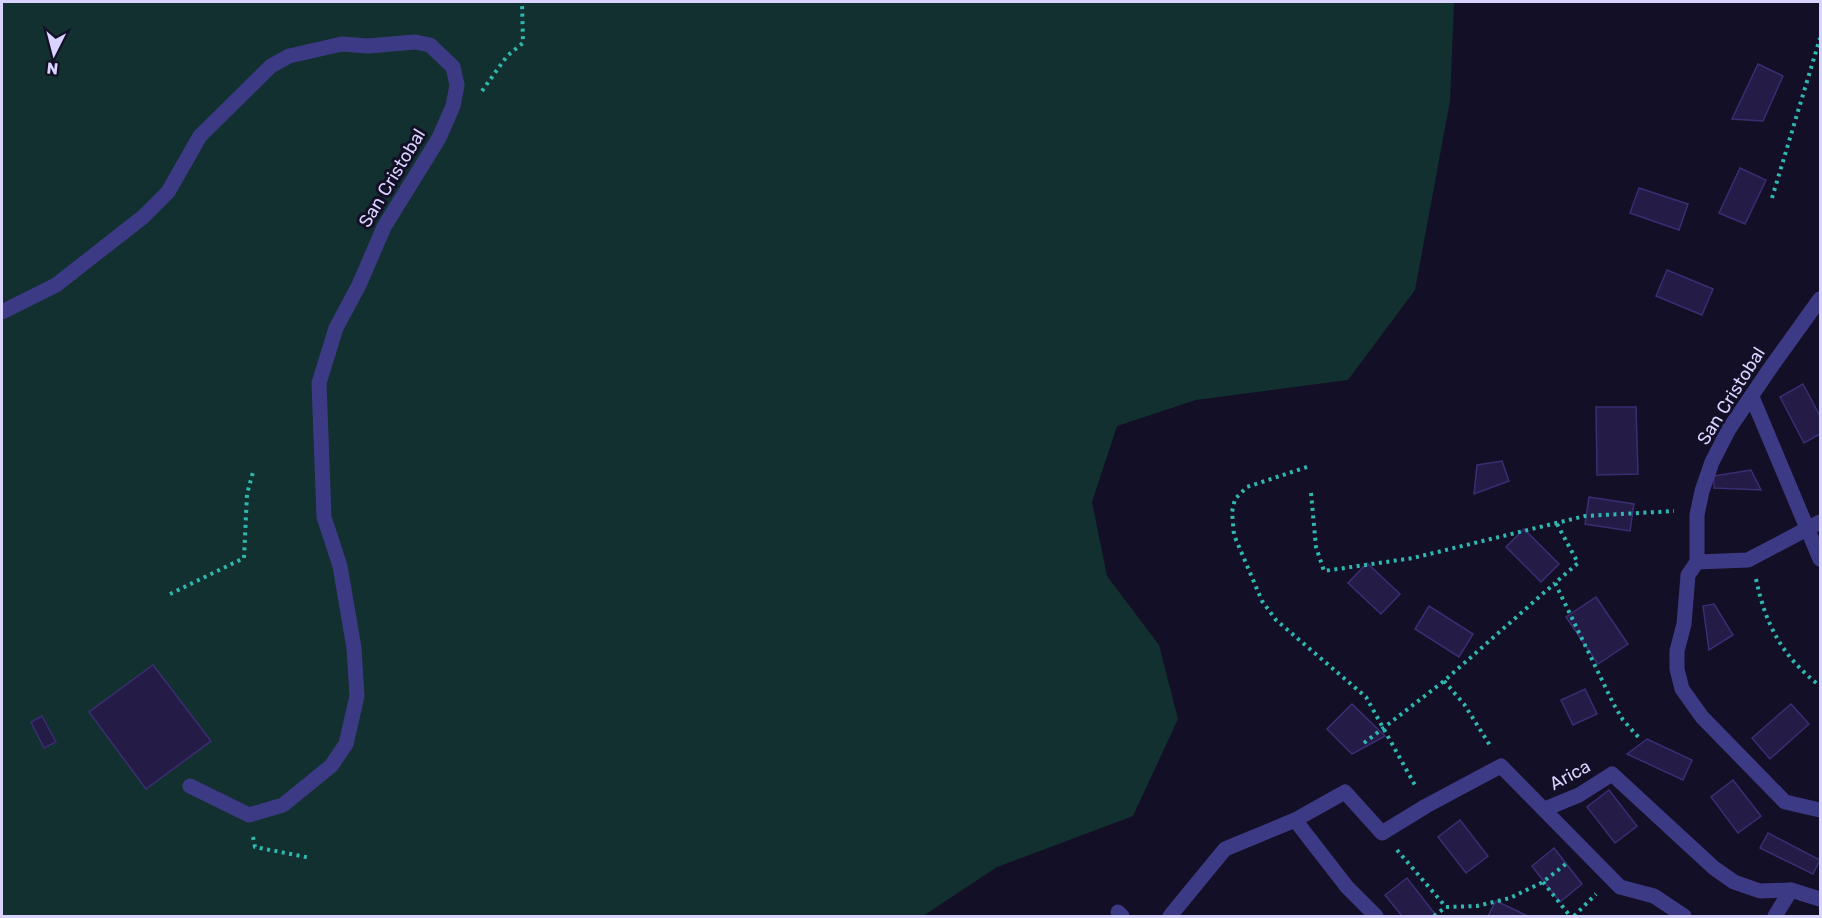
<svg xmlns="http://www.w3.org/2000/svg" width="1822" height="918" font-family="Rubik,sans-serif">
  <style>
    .green { fill: #12302f }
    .building { fill: #241b47; stroke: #3b2d73; stroke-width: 1.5 }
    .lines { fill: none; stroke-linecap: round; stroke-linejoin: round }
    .path { stroke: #2fb8b0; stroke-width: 4; stroke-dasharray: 3 4.5; stroke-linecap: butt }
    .lane { stroke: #3d3a85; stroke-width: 15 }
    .street { stroke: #3d3a85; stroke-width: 15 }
    .labels { text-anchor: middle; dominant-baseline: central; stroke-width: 6; stroke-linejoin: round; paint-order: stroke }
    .street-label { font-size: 18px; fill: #d9d4ff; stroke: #130f26 }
  </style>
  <rect width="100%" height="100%" fill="#130f26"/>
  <!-- green -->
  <path class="green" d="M2,2H1454L1450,101L1415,290L1348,380L1196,400L1117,426L1092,502L1107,576L1159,645L1178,719L1133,816L997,867L923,916H2Z"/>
  <!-- building -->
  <g class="building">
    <path d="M1758,64L1783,76L1763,121L1732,119Z"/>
    <path d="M1740,168L1766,180L1745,224L1719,213Z"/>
    <path d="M1639,188L1688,204L1679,230L1630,213Z"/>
    <path d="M1667,270L1713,289L1702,315L1656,296Z"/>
    <path d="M1803,384L1820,416V434L1804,443L1780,397Z"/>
    <path d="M1596,407H1636L1638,474L1597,475Z"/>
    <path d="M1502,461L1509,481L1474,494L1477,465Z"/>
    <path d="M1751,470L1761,490L1714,488V476Z"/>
    <path d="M1589,497L1634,504L1630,531L1585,524Z"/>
    <path d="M1524,529L1559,564L1541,582L1506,547Z"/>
    <path d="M1367,563L1400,594L1381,614L1348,583Z"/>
    <path d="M1596,597L1628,644L1598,664L1566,617Z"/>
    <path d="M1714,604L1733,635L1709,650L1703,606Z"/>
    <path d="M1429,606L1473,634L1459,657L1415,629Z"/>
    <path d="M153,665L211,741L146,789L89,712Z"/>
    <path d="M1585,689L1597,714L1573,725L1561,700Z"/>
    <path d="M1352,704L1385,736L1352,754L1327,729Z"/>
    <path d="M1791,704L1809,724L1770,759L1752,738Z"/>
    <path d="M42,716L56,742L44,748L31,722Z"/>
    <path d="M1647,739L1692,760L1683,780L1627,754Z"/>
    <path d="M1733,780L1761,816L1738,833L1711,797Z"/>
    <path d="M1609,790L1637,826L1615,843L1587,807Z"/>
    <path d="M1460,820L1488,856L1466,873L1438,837Z"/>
    <path d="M1768,833L1820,860L1813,874L1760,848Z"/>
    <path d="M1554,848L1582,884L1560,902L1532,866Z"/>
    <path d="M1407,878L1435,914L1431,916H1402L1385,895Z"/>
    <path d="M1496,901L1528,916H1488Z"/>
  </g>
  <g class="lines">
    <!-- path -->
    <g class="path">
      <path d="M482,91L507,56L523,43L522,2"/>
      <path d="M1772,198L1820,38"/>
      <path d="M1307,467L1247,487L1235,499L1232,512L1234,535L1262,601L1276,620L1366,697L1416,787"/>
      <path d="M1311,493L1316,547L1324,571L1413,558L1585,516L1674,511"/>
      <path d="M1557,524L1578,563L1555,583L1613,703L1623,720L1641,740"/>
      <path d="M1756,579C1766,626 1782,656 1820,686"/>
      <path d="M170,594L244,558L247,494L253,472"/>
      <path d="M1444,681L1464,704L1491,747"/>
      <path d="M1364,743L1444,681L1555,583"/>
      <path d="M253,837L255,847L311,858"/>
      <path d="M1397,850L1446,907"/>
      <path d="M1543,882L1570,916"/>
      <path d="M1434,916L1446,907L1477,906L1510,898L1543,882L1567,863"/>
      <path d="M1574,916L1596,894"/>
    </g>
    <!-- lane -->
    <path class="lane" d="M2,312L56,285L143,217L168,192L200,136L271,66L289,56L342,44L368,46L415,42L430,45L453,67L457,85L453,106L439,138L384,227L359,285L336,328L319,383L324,517L340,566L354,648L357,696L346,744L331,766L283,805L249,815L190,786"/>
    <!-- street -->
    <g class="street">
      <path d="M1820,299L1769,370L1729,429L1712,462L1702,491L1697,515V562L1688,575L1684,624L1677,651V669L1682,689L1702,717L1785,802L1820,810"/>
      <path d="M1752,397L1820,559"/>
      <path d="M1697,562L1748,560L1820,522"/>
      <path d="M1545,809L1579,795L1612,774L1714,868L1734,882L1760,891L1791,890L1820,899"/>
      <path d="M1295,820L1347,887L1376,916"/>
      <path d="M1118,912L1122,916"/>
      <path d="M1170,916L1225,849L1295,820L1345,792L1382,833L1426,806L1501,766L1620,887L1654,896L1684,916"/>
      <path d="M1775,916L1791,890"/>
    </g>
  </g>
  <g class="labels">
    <!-- street labels -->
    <g class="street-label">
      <text transform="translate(392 178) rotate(-59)">San Cristobal</text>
      <text transform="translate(1731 396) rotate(-58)">San Cristobal</text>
      <text transform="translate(1570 775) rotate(-28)">Arica</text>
    </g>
  </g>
  <!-- border -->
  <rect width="1822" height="918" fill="none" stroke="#d9d4ff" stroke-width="6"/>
  <!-- north arrow -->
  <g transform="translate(54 54) rotate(186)" stroke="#130f26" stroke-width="4.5" paint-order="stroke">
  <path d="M0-4.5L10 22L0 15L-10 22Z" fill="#d9d4ff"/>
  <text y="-9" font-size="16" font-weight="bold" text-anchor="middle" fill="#d9d4ff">N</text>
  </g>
</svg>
